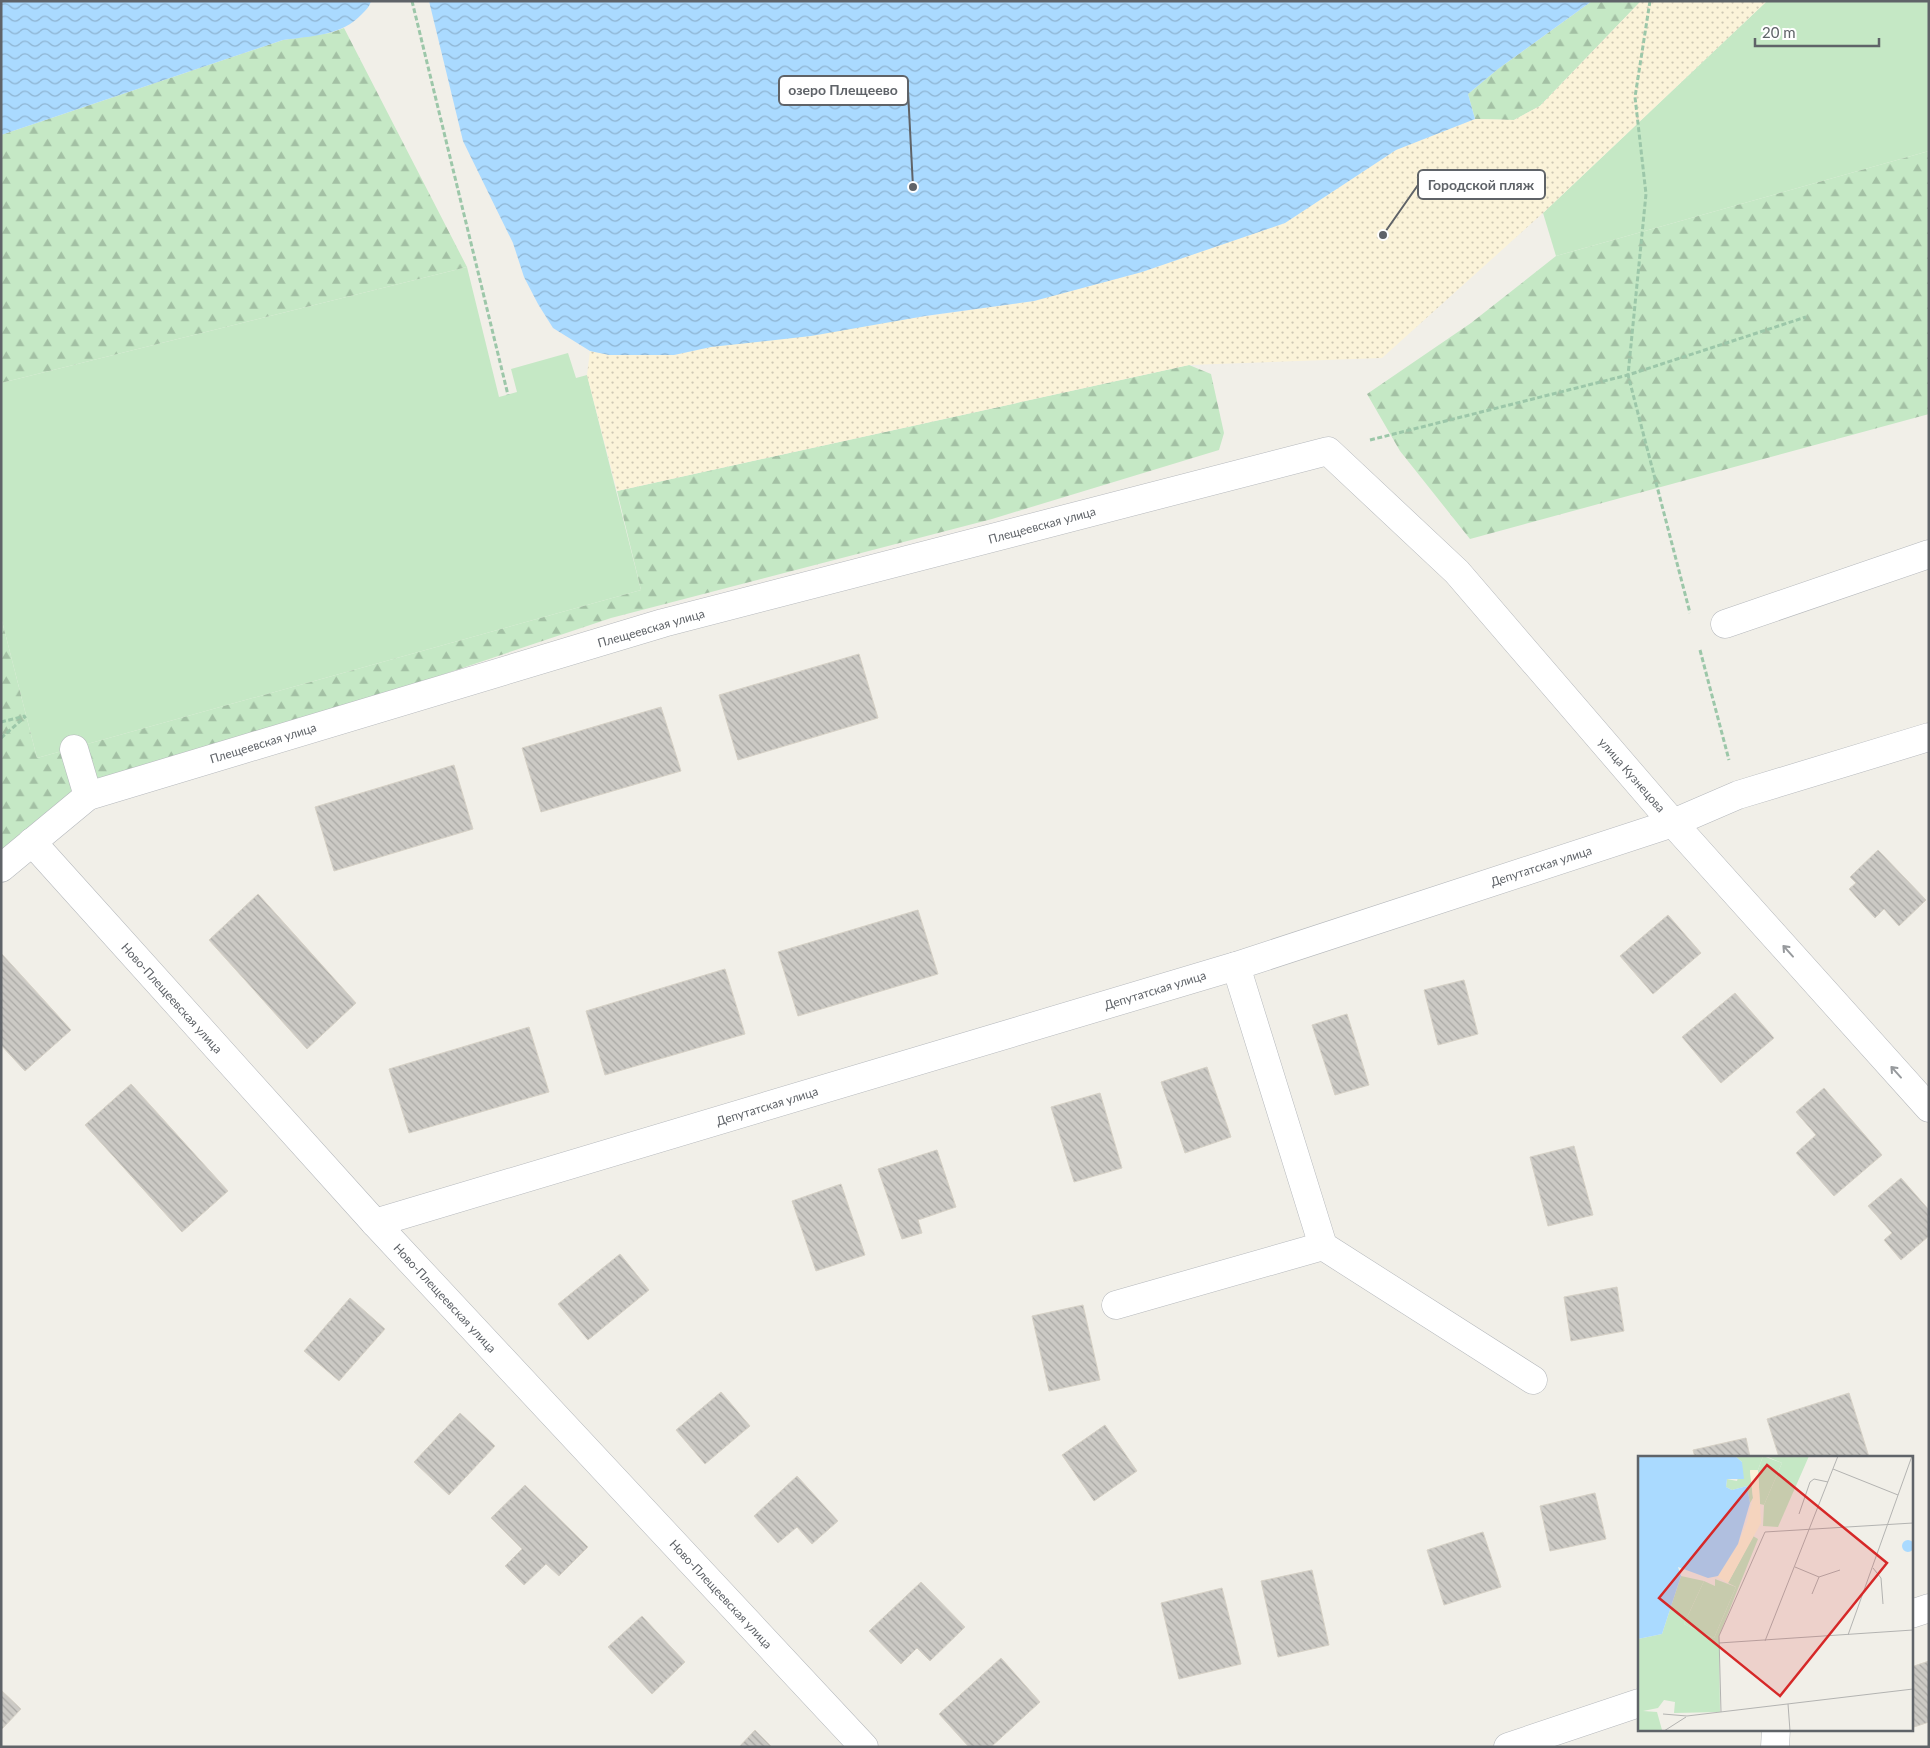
<svg xmlns="http://www.w3.org/2000/svg" width="1930" height="1748" font-family="Lato,sans-serif">
  <style>
    .grass { fill: #c5e8c5 }
    .forest { fill: url(#forest-firs) }
    .sand { fill: url(#sand-dots) }
    .water { fill: url(#water-waves) }
    .building { fill: url(#building-back-hatch); stroke: #d6d1c6 }
    .lines { fill: none; stroke-linecap: round; stroke-linejoin: round }
    .minor-casing { stroke: #b5b8bc; stroke-width: 29 }
    .path { stroke: #9cc7a9; stroke-width: 3; stroke-dasharray: 5 2.5; stroke-linecap: butt }
    .minor { stroke: #fff; stroke-width: 28 }
    .oneway { stroke: #979a9d }
    .labels { text-anchor: middle; dominant-baseline: central; stroke-width: 4; stroke-linejoin: round; paint-order: stroke }
    .street-label { font-size: 12px; fill: #5f6368; stroke: #fff }
    .inset-road { fill: none; stroke: #b3b3b1; stroke-width: 1 }
    .view { fill: #d62828; fill-opacity: 0.15; stroke: #d62828; stroke-width: 2.5 }
    .inset-edge { fill: none; stroke: #5f6368; stroke-width: 2.5 }
    .leader { fill: none; stroke: #5f6368; stroke-width: 2 }
    .callout-dot { fill: #5f6368; stroke: #fff; stroke-width: 2 }
    .callout { fill: #fff; stroke: #5f6368; stroke-width: 2 }
    .callout-label { font-size: 14px; text-anchor: middle; font-weight: bold; fill: #5f6368 }
  </style>
  <defs>
    <pattern id="forest-firs" width="22" height="20" patternUnits="userSpaceOnUse" patternTransform="scale(1.25)"><rect width="22" height="20" fill="#c5e8c5"/><path d="M5 1l3.5 6h-7zM16 11l3.5 6h-7z" fill="#a3c0a4"/></pattern>
    <pattern id="sand-dots" width="8" height="8" patternUnits="userSpaceOnUse" patternTransform="scale(1.25)"><rect width="8" height="8" fill="#fbf3d9"/><path d="M2 2h.1M6 6h.1" fill="none" stroke="#cec8b4" stroke-width="1.8" stroke-linecap="round"/></pattern>
    <pattern id="water-waves" width="16" height="10" patternUnits="userSpaceOnUse" patternTransform="scale(1.25)"><rect width="16" height="10" fill="#aadaff"/><path d="M0 5q4-4 8 0t8 0" fill="none" stroke="#8eb4d2"/></pattern>
    <pattern id="building-back-hatch" width="6" height="6" patternUnits="userSpaceOnUse" patternTransform="scale(1.25)"><rect width="6" height="6" fill="#cccac5"/><path d="M-1 5l2 2M0 0l6 6M5-1l2 2" fill="none" stroke="#a9a8a4"/></pattern>
  </defs>
  <rect width="100%" height="100%" fill="#f1efe8"/>
  <!-- grass -->
  <g class="grass">
    <path d="M1767,1H1929V151L1556,256L1543,213Z"/>
    <path d="M467,267L499,397L517,392L511,369L568,353L576,378L587,375L641,590L37,758L1,617V383Z"/>
  </g>
  <!-- forest -->
  <g class="forest">
    <path d="M1592,1H1641L1540,106L1514,120L1475,119L1468,94L1498,69Z"/>
    <path d="M344,28L467,267L1,383V135L283,40L330,33Z"/>
    <path d="M1929,151V414L1470,539L1400,451L1367,394L1471,323L1556,256Z"/>
    <path d="M1189,365L1211,374L1224,433L1219,450L992,519L611,618L87,794L1,866V617L37,758L641,590L617,491Z"/>
  </g>
  <!-- sand -->
  <path class="sand" d="M1641,1H1767L1543,213L1382,358L1189,365L617,491L587,375L590,351L609,355H674L711,347L1034,301L1142,272L1285,223L1396,150L1475,119L1514,120L1540,106Z"/>
  <!-- water -->
  <g class="water">
    <path d="M1,1H371C370,6 366,10 362,14C342,36 311,36 283,40L1,135Z"/>
    <path d="M429,1H1592L1498,69L1468,94L1475,119L1396,150L1285,223L1142,272L1034,301L925,316L811,336L711,347L674,355H609L590,351L553,328L538,304L524,277L513,243L463,141Z"/>
  </g>
  <!-- building -->
  <g class="building">
    <path d="M859,654L878,718L738,760L719,695Z"/>
    <path d="M661,707L681,771L541,812L522,748Z"/>
    <path d="M454,765L473,829L334,871L315,807Z"/>
    <path d="M1878,850L1926,900L1899,926L1884,909L1875,918L1849,889L1856,883L1850,877Z"/>
    <path d="M258,894L356,1003L307,1049L209,940Z"/>
    <path d="M918,910L938,974L798,1016L778,952Z"/>
    <path d="M1668,915L1701,953L1653,994L1620,956Z"/>
    <path d="M1,953L71,1030L25,1071L1,1045Z"/>
    <path d="M725,969L745,1034L605,1075L586,1011Z"/>
    <path d="M1464,980L1478,1034L1438,1045L1424,990Z"/>
    <path d="M1735,993L1774,1038L1721,1083L1682,1037Z"/>
    <path d="M1347,1014L1369,1085L1335,1095L1312,1025Z"/>
    <path d="M529,1027L549,1092L409,1133L389,1069Z"/>
    <path d="M1207,1067L1231,1137L1185,1153L1161,1082Z"/>
    <path d="M131,1084L228,1191L182,1232L85,1125Z"/>
    <path d="M1824,1088L1882,1155L1834,1196L1796,1153L1816,1135L1796,1112Z"/>
    <path d="M1100,1093L1122,1168L1074,1182L1051,1107Z"/>
    <path d="M1574,1146L1593,1215L1548,1226L1530,1157Z"/>
    <path d="M937,1150L956,1207L918,1220L922,1233L902,1239L878,1169Z"/>
    <path d="M1901,1178L1929,1210V1236L1901,1260L1884,1240L1892,1233L1868,1206Z"/>
    <path d="M841,1184L865,1255L816,1271L792,1201Z"/>
    <path d="M620,1254L649,1290L588,1340L558,1304Z"/>
    <path d="M1617,1287L1624,1331L1571,1341L1564,1297Z"/>
    <path d="M350,1298L385,1329L339,1381L304,1351Z"/>
    <path d="M1083,1305L1100,1380L1049,1391L1032,1316Z"/>
    <path d="M721,1392L750,1426L705,1464L676,1430Z"/>
    <path d="M1849,1393L1869,1457H1779L1767,1419Z"/>
    <path d="M460,1413L495,1446L449,1495L414,1462Z"/>
    <path d="M1105,1425L1137,1471L1094,1501L1062,1455Z"/>
    <path d="M1746,1438L1750,1457H1695L1693,1450Z"/>
    <path d="M797,1476L838,1521L812,1544L797,1527L778,1543L754,1516Z"/>
    <path d="M525,1485L588,1547L559,1576L546,1564L524,1585L505,1566L522,1549L491,1518Z"/>
    <path d="M1595,1493L1606,1539L1550,1551L1540,1506Z"/>
    <path d="M1483,1532L1501,1587L1444,1605L1427,1550Z"/>
    <path d="M1312,1570L1329,1645L1278,1657L1261,1581Z"/>
    <path d="M921,1582L965,1627L930,1661L917,1648L901,1664L869,1631Z"/>
    <path d="M1222,1588L1241,1664L1179,1679L1161,1603Z"/>
    <path d="M642,1616L685,1662L652,1694L608,1647Z"/>
    <path d="M1001,1658L1040,1702L991,1747H969L939,1714Z"/>
    <path d="M1929,1661V1722L1911,1728V1667Z"/>
    <path d="M1,1690L21,1709L1,1730Z"/>
    <path d="M755,1730L772,1747H739Z"/>
  </g>
  <g class="lines">
    <defs>
      <g id="minor">
        <path d="M1725,624L1929,554"/>
        <path d="M74,749L88,796"/>
        <path d="M32,842L375,1223L864,1747"/>
        <path d="M1,868L88,796L663,623L1328,451L1457,572L1673,823L1929,1108"/>
        <path d="M375,1223L1236,966L1673,823L1738,795L1929,737"/>
        <path d="M1323,1246L1533,1380"/>
        <path d="M1116,1305L1323,1246L1236,966"/>
        <path d="M1911,1614L1929,1608"/>
        <path d="M1508,1747L1639,1703"/>
        <path d="M1775,1747L1776,1729"/>
      </g>
    </defs>
    <!-- minor casing -->
    <use href="#minor" class="minor-casing"/>
    <!-- path -->
    <g class="path">
      <path d="M412,1L508,395"/>
      <path d="M1650,1L1635,97L1646,194L1628,375L1690,613"/>
      <path d="M1370,440L1628,375L1806,317"/>
      <path d="M1700,650L1729,760"/>
      <path d="M1,722L25,716"/>
      <path d="M1,738L26,716"/>
    </g>
    <!-- minor -->
    <use href="#minor" class="minor"/>
  </g>
  <!-- one-way arrows -->
  <defs><path id="oneway-shaft" d="M-6 0H5M1.5-3L5.5 0L1.5 3" fill="none" stroke-width="1.6" stroke-linecap="round" stroke-linejoin="round" transform="scale(1.25)"/></defs>
  <g class="oneway">
    <use href="#oneway-shaft" transform="translate(1788 951) rotate(-132)"/>
    <use href="#oneway-shaft" transform="translate(1896 1072) rotate(-132)"/>
  </g>
  <g class="labels">
    <!-- street labels -->
    <g class="street-label">
      <text transform="translate(1042 525) rotate(-15)">Плещеевская улица</text>
      <text transform="translate(651 628) rotate(-16)">Плещеевская улица</text>
      <text transform="translate(263 743) rotate(-17)">Плещеевская улица</text>
      <text transform="translate(1632 775) rotate(49)">улица Кузнецова</text>
      <text transform="translate(1541 866) rotate(-18)">Депутатская улица</text>
      <text transform="translate(1155 990) rotate(-17)">Депутатская улица</text>
      <text transform="translate(172 998) rotate(48)">Ново-Плещеевская улица</text>
      <text transform="translate(767 1106) rotate(-17)">Депутатская улица</text>
      <text transform="translate(445 1298) rotate(47)">Ново-Плещеевская улица</text>
      <text transform="translate(721 1594) rotate(47)">Ново-Плещеевская улица</text>
    </g>
  </g>
  <!-- overview -->
  <g transform="translate(1638 1456)">
    <rect width="275" height="275" fill="#f1efe8"/>
    <path d="M125,0L144,7L126,49L122,48L120,14ZM77,123L98,131L76,182L46,168L66,125L77,130Z" fill="#c5e8c5"/>
    <path d="M97,0H125L120,14L112,15L115,42L112,47L109,30L94,34L88,31L89,23L99,25L104,6ZM128,0H171L140,71L125,70L126,49L144,7ZM115,80L120,83L81,180L82,256L36,257L37,246L26,244L20,252L5,255L19,256L24,274L0,275V183L24,178L43,120L66,125L46,168L76,182L98,131L90,127Z" fill="#c5e8c5"/>
    <path d="M112,14H120L123,67L90,127L79,121L100,88L109,66L115,42Z" fill="#fbf3d9"/>
    <path d="M0,0H97L104,6L106,23H89L88,31L94,34L109,30L112,47L100,88L80,120L70,122L40,111L43,120L24,178L0,183ZM264 90a6 6 0 1 1 12 0a6 6 0 1 1-12 0Z" fill="#aadaff"/>
    <path class="inset-road" d="M195,13L260,39M161,58L172,26L176,23L190,26M157,111L181,121L174,138M235,112L243,122L245,148M181,121L202,114M210,179L274,0M127,185L200,0M81,187L275,174M150,248L152,275M83,256L81,180L127,76L275,67M25,258L49,260L275,233M26,275L48,261"/>
    <path class="view" d="M129,9L249,107L142,240L21,142Z"/>
    <rect width="275" height="275" class="inset-edge"/>
  </g>
  <!-- callouts -->
  <path class="leader" d="M913 187L908 91M1383 235L1418 185"/>
  <g class="callout-dot">
    <circle cx="913" cy="187" r="5"/>
    <circle cx="1383" cy="235" r="5"/>
  </g>
  <g class="callout">
    <rect x="779" y="76" width="129" height="29" rx="5"/>
    <rect x="1418" y="170" width="127" height="29" rx="5"/>
  </g>
  <g class="callout-label">
    <text x="843" y="95">озеро Плещеево</text>
    <text x="1481" y="190">Городской пляж</text>
  </g>
  <!-- border -->
  <rect width="1930" height="1748" fill="none" stroke="#5f6368" stroke-width="5"/>
  <!-- scale -->
  <path d="M1755 38v8h124v-8" fill="none" stroke="#5f6368" stroke-width="2.5"/>
  <text x="1762" y="38" font-size="15" fill="#5f6368" stroke="#ffffff" stroke-width="4" paint-order="stroke">20 m</text>
</svg>
